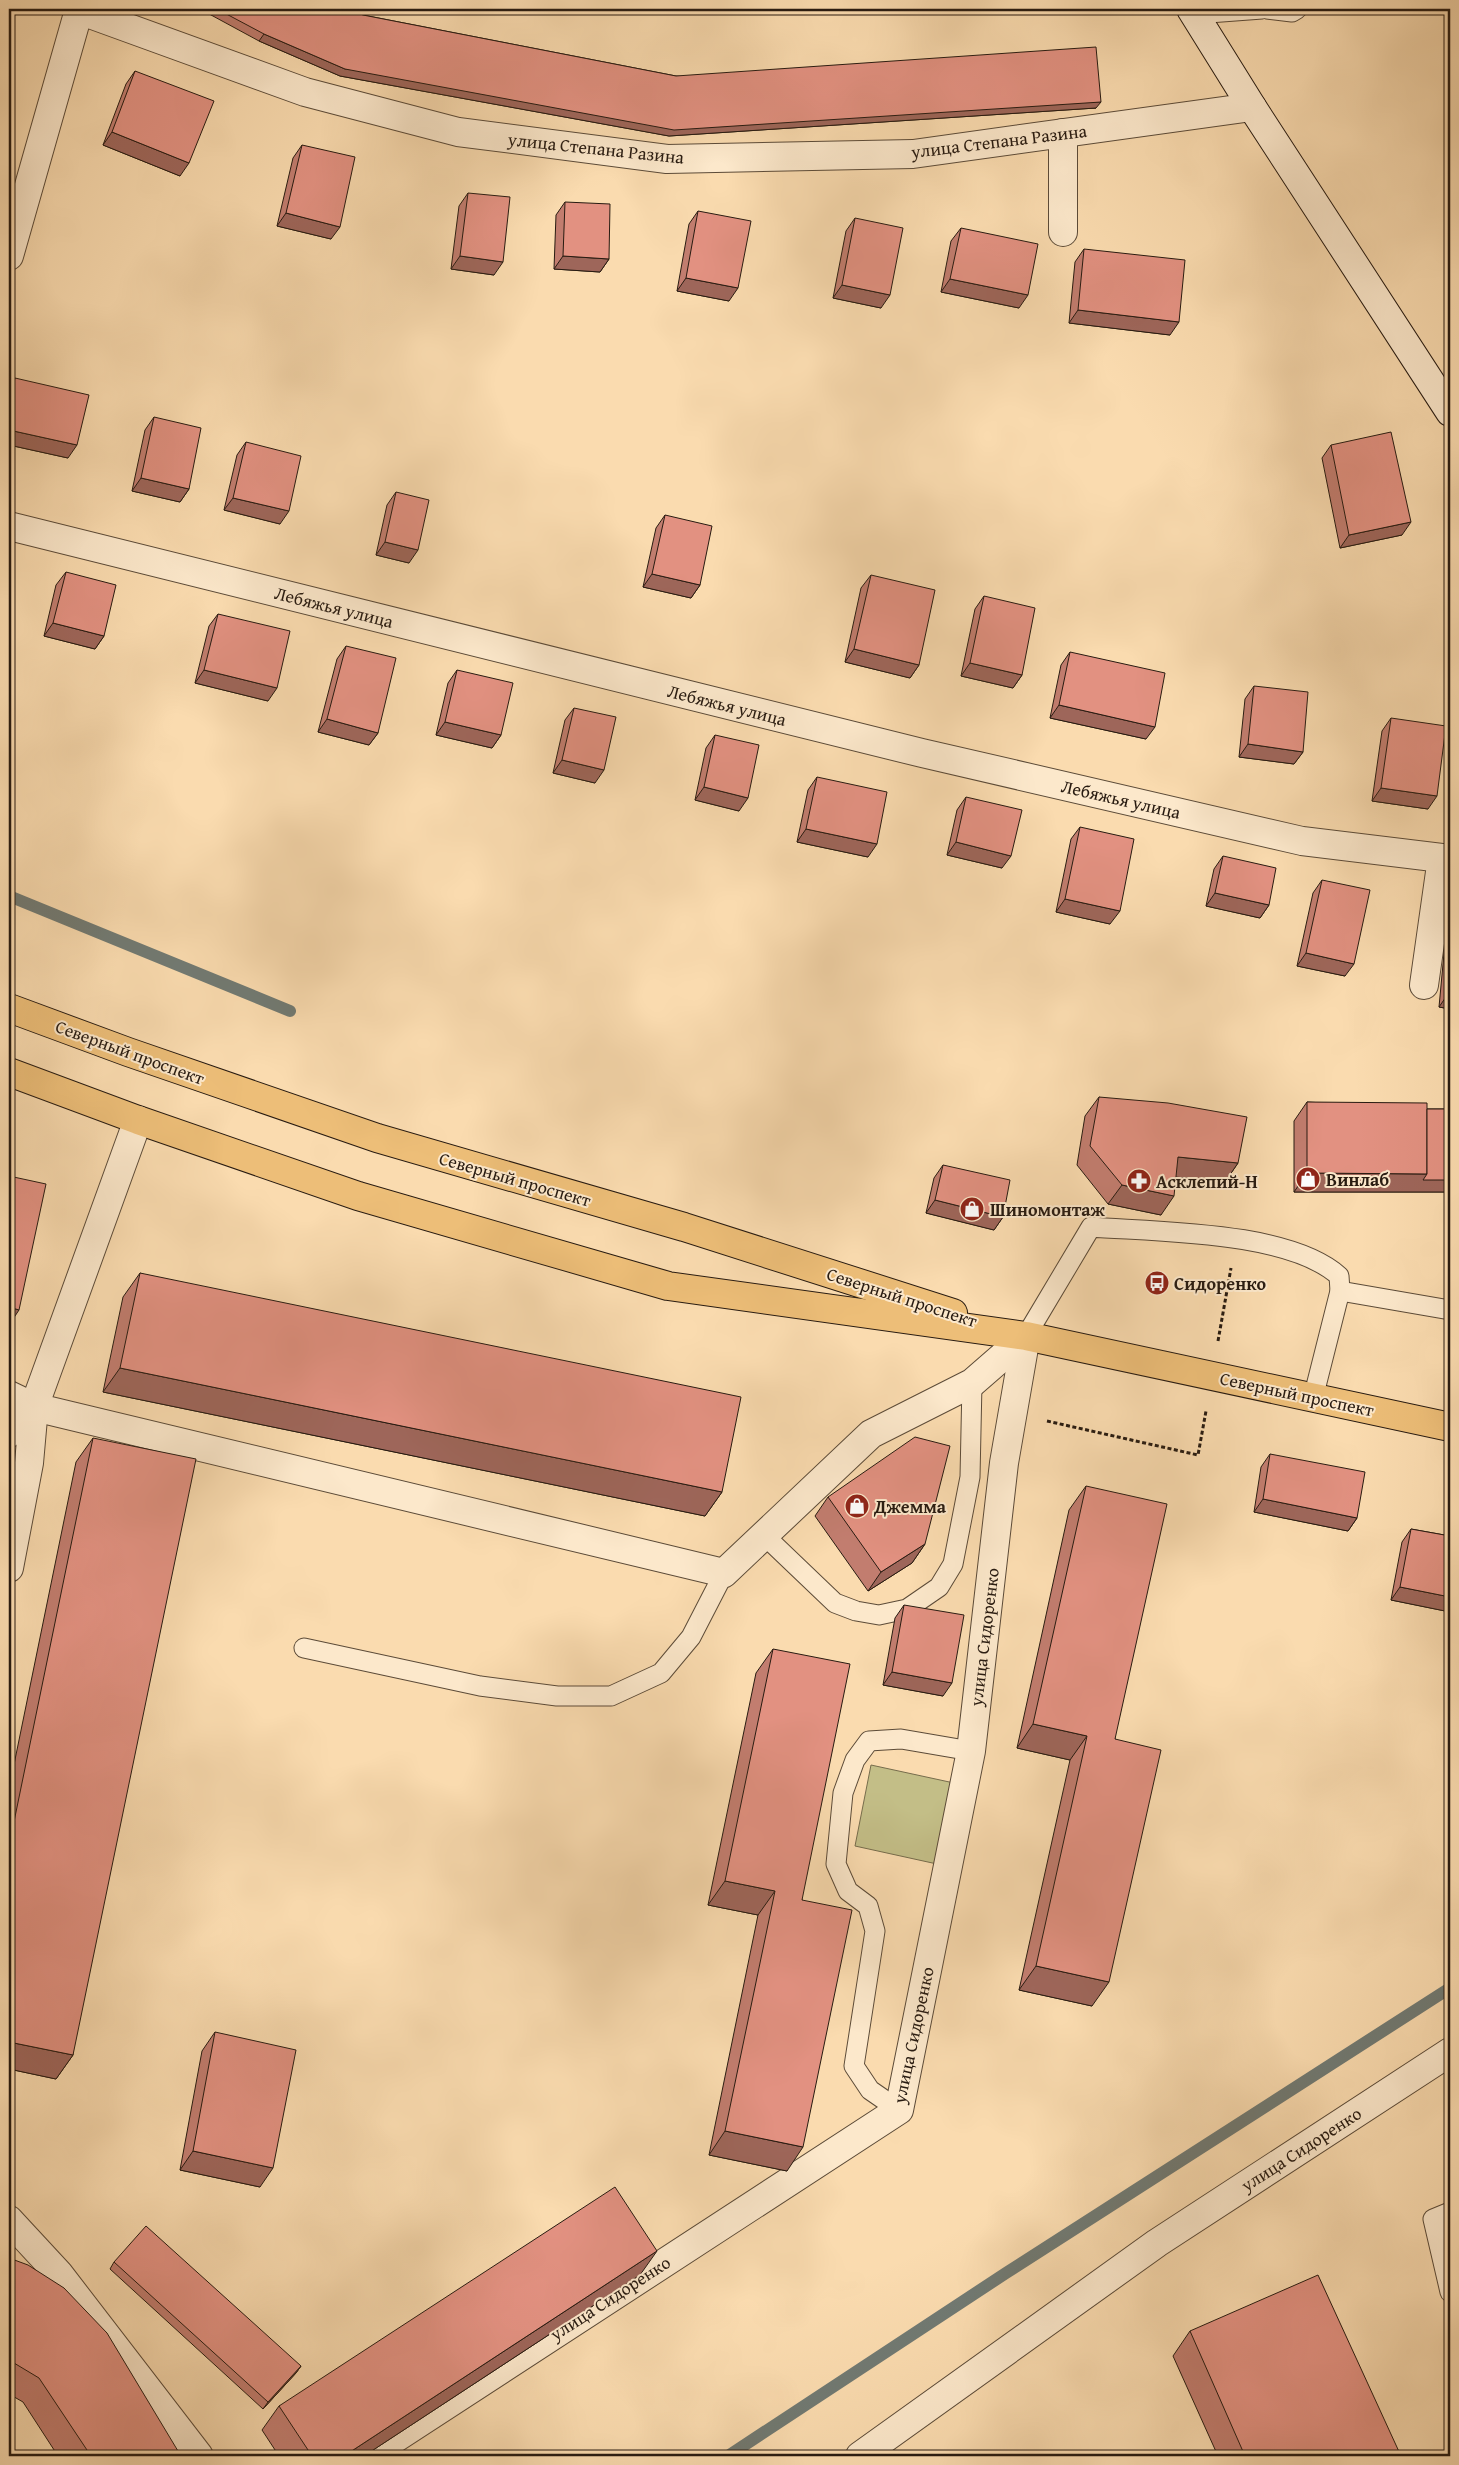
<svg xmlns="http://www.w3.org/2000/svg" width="1459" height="2465" font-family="'Gentium Book Plus',serif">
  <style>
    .green { fill: #c3be87; stroke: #766c4c }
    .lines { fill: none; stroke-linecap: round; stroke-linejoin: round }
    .stream { stroke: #717a73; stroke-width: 12 }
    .lane-casing { stroke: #5c4b38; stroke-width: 21 }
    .street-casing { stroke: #5c4b38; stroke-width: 30 }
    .secondary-casing { stroke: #281b11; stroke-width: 30 }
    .primary-casing { stroke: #281b11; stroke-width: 30 }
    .path { stroke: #281b11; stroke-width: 3; stroke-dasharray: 4 2.5; stroke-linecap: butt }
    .lane { stroke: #fce8cb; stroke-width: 19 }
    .street { stroke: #fce8cb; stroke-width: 28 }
    .secondary { stroke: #fce8cb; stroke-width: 28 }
    .primary { stroke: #edbe78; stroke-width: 28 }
    .wall { fill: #c27d6f; stroke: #281b11 }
    .shaded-wall { fill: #9e665a; stroke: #281b11 }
    .building { fill: #e29181; stroke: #281b11 }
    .labels { text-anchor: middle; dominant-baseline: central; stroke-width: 4; stroke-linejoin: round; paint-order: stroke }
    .street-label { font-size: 18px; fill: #281b11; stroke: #fce8cb }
    .poi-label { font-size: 18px; font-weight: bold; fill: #281b11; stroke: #fce8cb; text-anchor: start }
  </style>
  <rect width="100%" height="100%" fill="#fadbaf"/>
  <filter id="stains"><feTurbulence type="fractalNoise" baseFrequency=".004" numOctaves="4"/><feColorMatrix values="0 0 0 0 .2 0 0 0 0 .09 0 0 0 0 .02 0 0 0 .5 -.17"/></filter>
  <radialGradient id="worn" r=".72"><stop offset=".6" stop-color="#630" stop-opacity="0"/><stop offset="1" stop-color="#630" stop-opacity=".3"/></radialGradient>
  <!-- green -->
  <path class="green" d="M871,1765L954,1783L937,1864L855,1846Z"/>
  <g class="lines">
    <!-- stream -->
    <g class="stream">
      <path d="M9,896L290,1011"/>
      <path d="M728,2456L1006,2273L1450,1988"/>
    </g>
    <defs>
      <g id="lane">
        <path d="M1267,9L1292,12L1297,9"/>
        <path d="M1195,14L1262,9"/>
        <path d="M1340,1291L1450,1310"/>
        <path d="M1026,1336L1091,1227C1158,1232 1289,1231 1339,1276L1340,1291L1313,1398"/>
        <path d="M765,1536L835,1603L856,1611L879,1615L907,1609L939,1587L953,1564L970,1477L972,1383"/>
        <path d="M304,1648L480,1686L557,1696H611L661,1673L691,1637L724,1573"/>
        <path d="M899,2110L870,2090L854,2066L875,1931L868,1906L848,1891L836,1864L843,1793L855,1760L869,1741L901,1739L971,1751"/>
        <path d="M1450,2212L1433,2219L1450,2292"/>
      </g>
      <g id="street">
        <path d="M76,9L305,92L458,132L667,159L913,154L1252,107"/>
        <path d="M1063,232V133"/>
        <path d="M9,256L79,10"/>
        <path d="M9,526L922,753L1302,841L1450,859"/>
        <path d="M1424,985L1442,858"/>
        <path d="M9,1395L34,1407L724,1573L871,1434L972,1383L1026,1336"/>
        <path d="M9,1433L34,1407"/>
        <path d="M9,1568L29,1463L34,1407L138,1120"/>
        <path d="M9,2220L59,2274L199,2456"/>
        <path d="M368,2456L899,2110L971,1751L1004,1463L1026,1336"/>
        <path d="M860,2456L1157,2243L1450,2052"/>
      </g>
      <path id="secondary" d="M1191,9L1252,107L1450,412"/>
      <g id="primary">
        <path d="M9,1008L128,1052L377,1138L684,1227L953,1313"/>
        <path d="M9,1072L138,1120L358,1196L668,1286L1026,1336L1450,1427"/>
      </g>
    </defs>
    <!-- lane casing -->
    <use href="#lane" class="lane-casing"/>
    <!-- street casing -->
    <use href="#street" class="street-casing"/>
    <!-- secondary casing -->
    <use href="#secondary" class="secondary-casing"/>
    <!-- primary casing -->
    <use href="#primary" class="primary-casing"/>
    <!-- path -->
    <g class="path">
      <path d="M1218,1341L1231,1268"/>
      <path d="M1047,1421L1198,1455L1206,1411"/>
    </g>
    <!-- lane -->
    <use href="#lane" class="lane"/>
    <!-- street -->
    <use href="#street" class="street"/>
    <!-- secondary -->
    <use href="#secondary" class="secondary"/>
    <!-- primary -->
    <use href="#primary" class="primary"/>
  </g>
  <!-- wall -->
  <g class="wall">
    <path d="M200,9H346L363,15L676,76L1096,108L669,136L340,76L259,41Z"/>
    <path d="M135,71L180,176L103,145L126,84Z"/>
    <path d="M302,145L331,239L277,226L293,158Z"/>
    <path d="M468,193L494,275L451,269L459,206Z"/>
    <path d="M565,202L609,259L600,272L554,269L556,215Z"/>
    <path d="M698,211L729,301L677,291L689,224Z"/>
    <path d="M855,218L881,308L833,298L846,231Z"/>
    <path d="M961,228L1019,308L941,292L951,241Z"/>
    <path d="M1084,249L1170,335L1069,323L1075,262Z"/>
    <path d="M15,378L68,458L9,445V386Z"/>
    <path d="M154,417L189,489L180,502L132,491L145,430Z"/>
    <path d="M246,442L280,524L224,510L237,455Z"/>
    <path d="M1331,445L1402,535L1340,548L1322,458Z"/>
    <path d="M396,492L409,563L376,555L387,505Z"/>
    <path d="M665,515L700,585L691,598L643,587L656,528Z"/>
    <path d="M66,572L104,636L95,649L44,636L56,585Z"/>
    <path d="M871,575L919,665L910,678L845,662L861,588Z"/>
    <path d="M984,596L1022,675L1013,688L961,676L975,609Z"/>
    <path d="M218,614L268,701L195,683L209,626Z"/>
    <path d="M346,646L378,733L369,745L318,732L337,659Z"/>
    <path d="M1070,652L1146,739L1050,718L1061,665Z"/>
    <path d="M457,670L501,735L492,748L436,735L448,683Z"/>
    <path d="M1254,686L1303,752L1294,764L1239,757L1245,699Z"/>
    <path d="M574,708L595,783L553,773L565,720Z"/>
    <path d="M1391,718L1428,809L1372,801L1382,731Z"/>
    <path d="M715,735L739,811L695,800L706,748Z"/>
    <path d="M817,777L868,857L797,842L808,790Z"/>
    <path d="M966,797L1002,868L947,855L957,810Z"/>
    <path d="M1080,827L1110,924L1056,912L1071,839Z"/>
    <path d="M1223,856L1269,905L1260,918L1206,906L1214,869Z"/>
    <path d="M1322,880L1345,976L1297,966L1313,893Z"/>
    <path d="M1450,926V1009L1439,1007L1446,932Z"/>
    <path d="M1099,1097L1238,1163L1225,1182L1176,1177L1161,1215L1108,1204L1077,1165L1085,1116Z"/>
    <path d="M1307,1102L1427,1109H1450V1192H1294V1121Z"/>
    <path d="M943,1165L1003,1217L994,1230L926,1213L934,1178Z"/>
    <path d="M140,1273L722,1492L705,1516L103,1392L123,1297Z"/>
    <path d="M93,1438L73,2055L56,2079L9,2069V1789L76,1462Z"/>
    <path d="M1270,1454L1357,1518L1348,1531L1254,1512L1261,1467Z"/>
    <path d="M1086,1486L1115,1739L1092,2006L1019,1990L1070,1760L1017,1748L1069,1510Z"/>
    <path d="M828,1497L925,1544L912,1563L868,1591L815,1516Z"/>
    <path d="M1411,1529L1450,1536V1612L1391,1600L1402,1542Z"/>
    <path d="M904,1605L943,1696L883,1685L895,1618Z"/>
    <path d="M773,1649L802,1900L787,2171L709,2155L758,1915L708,1905L756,1673Z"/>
    <path d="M215,2032L260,2187L180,2170L202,2051Z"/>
    <path d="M9,2258L181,2456H58L23,2402L9,2394Z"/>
    <path d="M114,2262L301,2366L296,2373L263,2409L110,2269Z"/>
    <path d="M640,2275L364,2456H279L262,2430L279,2406Z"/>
    <path d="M1190,2331L1401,2456H1218L1173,2356Z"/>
  </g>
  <!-- shaded-wall -->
  <g class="shaded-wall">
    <path d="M264,34L345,69L1101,102L1096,108L669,136L340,76L259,41Z"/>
    <path d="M112,132L189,163L180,176L103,145Z"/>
    <path d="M286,213L340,227L331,239L277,226Z"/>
    <path d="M460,256L503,262L494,275L451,269Z"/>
    <path d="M563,256L609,259L600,272L554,269Z"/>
    <path d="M686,278L738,288L729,301L677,291Z"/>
    <path d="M950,279L1028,295L1019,308L941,292Z"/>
    <path d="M842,285L890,295L881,308L833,298Z"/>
    <path d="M1078,310L1179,322L1170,335L1069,323Z"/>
    <path d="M9,430L77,445L68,458L9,445Z"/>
    <path d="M141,478L189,489L180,502L132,491Z"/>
    <path d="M233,498L289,511L280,524L224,510Z"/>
    <path d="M1411,522L1402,535L1340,548L1349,535Z"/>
    <path d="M385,542L418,550L409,563L376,555Z"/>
    <path d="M652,574L700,585L691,598L643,587Z"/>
    <path d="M53,623L104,636L95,649L44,636Z"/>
    <path d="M854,649L919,665L910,678L845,662Z"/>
    <path d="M970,663L1022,675L1013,688L961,676Z"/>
    <path d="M204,670L277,688L268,701L195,683Z"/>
    <path d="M1059,705L1155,727L1146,739L1050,718Z"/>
    <path d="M327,719L378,733L369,745L318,732Z"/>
    <path d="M445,722L501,735L492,748L436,735Z"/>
    <path d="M1248,744L1303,752L1294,764L1239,757Z"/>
    <path d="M562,760L604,770L595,783L553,773Z"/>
    <path d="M704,787L748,798L739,811L695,800Z"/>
    <path d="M1381,788L1437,796L1428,809L1372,801Z"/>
    <path d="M806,829L877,844L868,857L797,842Z"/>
    <path d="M956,842L1011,856L1002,868L947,855Z"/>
    <path d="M1215,893L1269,905L1260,918L1206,906Z"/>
    <path d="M1065,899L1120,911L1110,924L1056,912Z"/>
    <path d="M1306,953L1354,964L1345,976L1297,966Z"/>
    <path d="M1448,994L1450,995V1009L1439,1007Z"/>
    <path d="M1178,1157L1238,1163L1225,1182L1165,1176Z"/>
    <path d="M1307,1173L1427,1174L1450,1180V1192H1294Z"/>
    <path d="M1122,1185L1174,1196L1161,1215L1108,1204Z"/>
    <path d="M935,1200L1003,1217L994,1230L926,1213Z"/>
    <path d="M9,1307L19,1310L9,1325Z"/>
    <path d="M120,1368L722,1492L705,1516L103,1392Z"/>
    <path d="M1263,1499L1357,1518L1348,1531L1254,1512Z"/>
    <path d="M925,1544L912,1563L868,1591L881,1572Z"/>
    <path d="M1400,1587L1450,1597V1612L1391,1600Z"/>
    <path d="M892,1672L952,1683L943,1696L883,1685Z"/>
    <path d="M1033,1724L1087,1736L1070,1760L1017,1748Z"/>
    <path d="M725,1881L775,1891L758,1915L708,1905Z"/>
    <path d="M1036,1966L1109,1982L1092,2006L1019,1990Z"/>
    <path d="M9,2042L73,2055L56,2079L9,2069Z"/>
    <path d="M725,2131L803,2147L787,2171L709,2155Z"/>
    <path d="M193,2151L273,2168L260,2187L180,2170Z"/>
    <path d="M657,2251L640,2275L364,2456H344Z"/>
    <path d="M301,2366L296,2373L263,2409L268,2402Z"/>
  </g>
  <!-- building -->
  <g class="building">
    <path d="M217,9H346L363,15L676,76L1096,47L1101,102L674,130L345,69L264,34Z"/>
    <path d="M135,71L214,101L189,163L112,132Z"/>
    <path d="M302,145L355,157L340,227L286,213Z"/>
    <path d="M468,193L510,197L503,262L460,256Z"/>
    <path d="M565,202L610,204L609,259L563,256Z"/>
    <path d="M698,211L751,221L738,288L686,278Z"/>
    <path d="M855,218L903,228L890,295L842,285Z"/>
    <path d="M961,228L1038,244L1028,295L950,279Z"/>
    <path d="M1084,249L1185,260L1179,322L1078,310Z"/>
    <path d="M15,378L89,395L77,445L9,430V404Z"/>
    <path d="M154,417L201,428L189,489L141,478Z"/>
    <path d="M1391,432L1411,522L1349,535L1331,445Z"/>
    <path d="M246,442L301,456L289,511L233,498Z"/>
    <path d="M396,492L429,500L418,550L385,542Z"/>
    <path d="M665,515L712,526L700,585L652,574Z"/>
    <path d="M66,572L116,585L104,636L53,623Z"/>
    <path d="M871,575L935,590L919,665L854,649Z"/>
    <path d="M984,596L1035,608L1022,675L970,663Z"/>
    <path d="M218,614L290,631L277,688L204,670Z"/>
    <path d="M346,646L396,658L378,733L327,719Z"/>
    <path d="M1070,652L1165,673L1155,727L1059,705Z"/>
    <path d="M457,670L513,683L501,735L445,722Z"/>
    <path d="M1254,686L1308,692L1303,752L1248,744Z"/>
    <path d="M574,708L616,717L604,770L562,760Z"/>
    <path d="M1391,718L1446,726L1437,796L1381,788Z"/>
    <path d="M715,735L759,745L748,798L704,787Z"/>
    <path d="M817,777L887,792L877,844L806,829Z"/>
    <path d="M966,797L1022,810L1011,856L956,842Z"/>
    <path d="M1080,827L1134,839L1120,911L1065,899Z"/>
    <path d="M1223,856L1276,868L1269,905L1215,893Z"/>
    <path d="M1322,880L1370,890L1354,964L1306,953Z"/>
    <path d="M1450,973V995L1448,994Z"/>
    <path d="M1099,1097L1168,1103L1247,1117L1238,1163L1178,1157L1174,1196L1122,1185L1090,1146Z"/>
    <path d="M1307,1102L1427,1103V1174L1307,1173Z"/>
    <path d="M1427,1109H1450V1180H1423L1427,1174Z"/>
    <path d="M943,1165L1010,1180L1003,1217L935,1200Z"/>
    <path d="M9,1176L46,1184L19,1310L9,1307Z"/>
    <path d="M140,1273L741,1397L722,1492L120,1368Z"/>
    <path d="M915,1437L950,1446L925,1544L881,1572L828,1497Z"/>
    <path d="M93,1438L196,1459L73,2055L9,2042V1846Z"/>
    <path d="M1270,1454L1365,1472L1357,1518L1263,1499Z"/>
    <path d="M1086,1486L1167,1504L1115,1739L1161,1750L1109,1982L1036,1966L1087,1736L1033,1724Z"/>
    <path d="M1411,1529L1450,1536V1597L1400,1587Z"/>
    <path d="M904,1605L964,1615L952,1683L892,1672Z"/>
    <path d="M773,1649L850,1664L802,1900L852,1910L803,2147L725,2131L775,1891L725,1881Z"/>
    <path d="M215,2032L296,2050L273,2168L193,2151Z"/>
    <path d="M615,2187L657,2251L344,2456H312L279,2406Z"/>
    <path d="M146,2226L301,2366L268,2402L114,2262Z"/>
    <path d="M9,2258L28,2265L64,2288L107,2333L181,2456H91L39,2378L9,2360Z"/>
    <path d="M1318,2275L1401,2456H1245L1190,2331Z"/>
  </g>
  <!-- icons -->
  <defs>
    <symbol id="shop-disc" viewBox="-11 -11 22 22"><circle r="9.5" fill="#8f2418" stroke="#fce8cb"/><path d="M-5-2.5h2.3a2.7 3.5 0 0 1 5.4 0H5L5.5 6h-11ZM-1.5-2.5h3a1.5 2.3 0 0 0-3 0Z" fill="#fff"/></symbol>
    <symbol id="pharmacy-disc" viewBox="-11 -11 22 22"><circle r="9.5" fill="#8f2418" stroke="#fce8cb"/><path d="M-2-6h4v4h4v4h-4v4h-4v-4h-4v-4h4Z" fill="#fff"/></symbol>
    <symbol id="bus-disc" viewBox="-11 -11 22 22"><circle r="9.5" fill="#8f2418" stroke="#fce8cb"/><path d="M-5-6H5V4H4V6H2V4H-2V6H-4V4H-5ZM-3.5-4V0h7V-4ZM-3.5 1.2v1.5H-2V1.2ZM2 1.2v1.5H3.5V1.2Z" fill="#fff"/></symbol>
  </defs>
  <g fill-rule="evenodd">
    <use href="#shop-disc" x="1294" y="1165" width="28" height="28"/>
    <use href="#pharmacy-disc" x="1125" y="1167" width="28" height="28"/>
    <use href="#shop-disc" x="958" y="1195" width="28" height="28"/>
    <use href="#bus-disc" x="1143" y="1269" width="28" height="28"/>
    <use href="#shop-disc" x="843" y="1492" width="28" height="28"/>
  </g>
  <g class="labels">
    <!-- street labels -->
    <g class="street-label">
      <text transform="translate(999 141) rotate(-7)">улица Степана Разина</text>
      <text transform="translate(596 148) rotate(6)">улица Степана Разина</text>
      <text transform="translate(334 607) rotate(14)">Лебяжья улица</text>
      <text transform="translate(727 705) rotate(14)">Лебяжья улица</text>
      <text transform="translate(1121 799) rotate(13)">Лебяжья улица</text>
      <text transform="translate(130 1052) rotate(20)">Северный проспект</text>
      <text transform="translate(515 1179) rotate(16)">Северный проспект</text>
      <text transform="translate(902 1297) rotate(18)">Северный проспект</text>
      <text transform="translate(1297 1394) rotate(12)">Северный проспект</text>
      <text transform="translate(984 1637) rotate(-83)">улица Сидоренко</text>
      <text transform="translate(913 2035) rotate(-78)">улица Сидоренко</text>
      <text transform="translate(1301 2149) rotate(-33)">улица Сидоренко</text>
      <text transform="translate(610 2298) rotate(-33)">улица Сидоренко</text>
    </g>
    <!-- poi labels -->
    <g class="poi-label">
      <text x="1326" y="1179">Винлаб</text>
      <text x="1156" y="1181">Асклепий-Н</text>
      <text x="990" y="1209">Шиномонтаж</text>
      <text x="1174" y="1283">Сидоренко</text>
      <text x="874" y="1506">Джемма</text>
    </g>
  </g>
  <!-- margin -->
  <rect width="1459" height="2465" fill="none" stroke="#fadbaf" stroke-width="30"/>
  <rect x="10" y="10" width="1439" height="2445" fill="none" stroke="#281b11" stroke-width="2.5"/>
  <rect x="15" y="15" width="1429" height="2435" fill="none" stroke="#281b11"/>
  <rect width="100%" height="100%" filter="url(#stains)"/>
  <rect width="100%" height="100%" fill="url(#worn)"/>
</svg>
